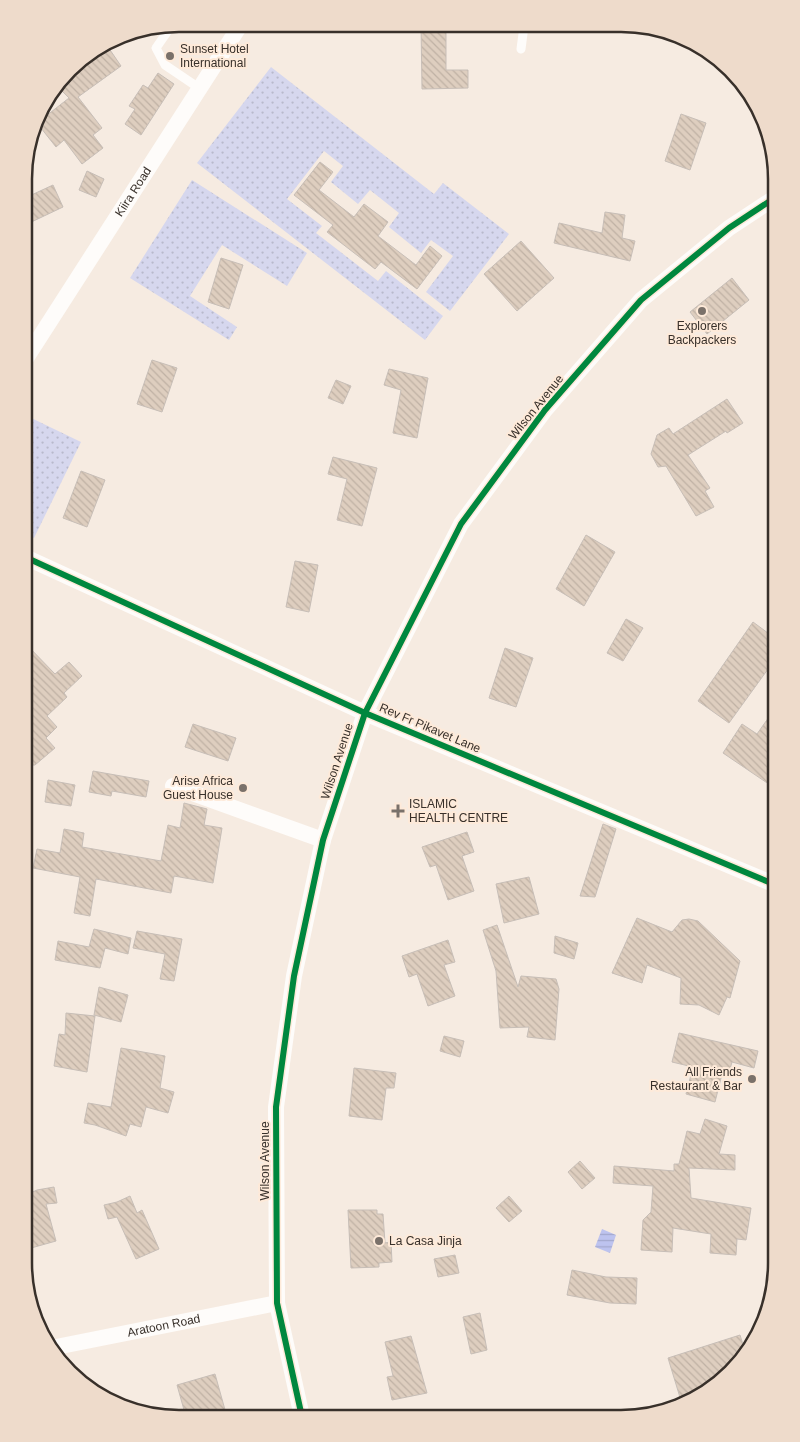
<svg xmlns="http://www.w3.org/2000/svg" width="800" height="1442" font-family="Helvetica,sans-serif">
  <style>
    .green { fill: url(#green-dots) }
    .water { fill: url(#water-rules) }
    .building { fill: url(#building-back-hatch); stroke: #c7beb7 }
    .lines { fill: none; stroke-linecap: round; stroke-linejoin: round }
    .lane { stroke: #fefcfa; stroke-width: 9 }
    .street { stroke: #fefcfa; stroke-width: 16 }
    .cycleway-casing { stroke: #feead9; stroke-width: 9 }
    .cycleway { stroke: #00873e; stroke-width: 6 }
    .poi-dot { fill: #7a716a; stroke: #feead9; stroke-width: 2 }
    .labels { text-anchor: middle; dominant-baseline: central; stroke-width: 4; stroke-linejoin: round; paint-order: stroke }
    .poi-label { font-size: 12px; fill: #38302a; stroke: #feead9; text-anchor: start }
    .street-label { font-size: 12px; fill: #38302a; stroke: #feead9 }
    .rim { fill: none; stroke: #38302a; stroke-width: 2.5 }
  </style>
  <defs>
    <pattern id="green-dots" width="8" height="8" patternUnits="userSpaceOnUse" patternTransform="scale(1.25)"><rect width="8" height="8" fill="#d6d7ee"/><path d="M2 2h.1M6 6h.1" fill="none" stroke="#b8b9cc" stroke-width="1.8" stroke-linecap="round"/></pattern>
    <pattern id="water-rules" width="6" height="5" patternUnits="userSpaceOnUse" patternTransform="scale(1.25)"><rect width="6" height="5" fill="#bdc3ef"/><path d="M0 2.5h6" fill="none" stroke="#a3a8cd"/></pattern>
    <pattern id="building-back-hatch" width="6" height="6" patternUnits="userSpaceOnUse" patternTransform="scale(1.25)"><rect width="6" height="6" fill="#decebf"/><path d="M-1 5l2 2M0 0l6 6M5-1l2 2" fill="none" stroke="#bfb1a4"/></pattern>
  </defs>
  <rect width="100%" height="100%" fill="#f6ebe1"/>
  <!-- green -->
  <g class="green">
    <path d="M271,67L434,194L443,183L509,234L450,311L426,292L453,256L431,240L421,253L389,227L399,213L370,190L358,204L331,182L343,166L324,151L287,199L322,226L316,233L378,281L386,271L443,316L425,340L197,163Z"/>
    <path d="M192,180L307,253L287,286L222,245L190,296L237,327L229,340L130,278Z"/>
    <path d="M25,415L81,442L34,538L25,533Z"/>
  </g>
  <!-- water -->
  <path class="water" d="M602,1229L616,1235L610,1253L595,1247Z"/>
  <!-- building -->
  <g class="building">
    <path d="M421,25H446V70H468V88L422,89Z"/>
    <path d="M106,44L121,66L78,97L102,128L93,135L103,148L82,164L64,140L56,147L37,123L69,98L58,87L77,63Z"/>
    <path d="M158,73L174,84L141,135L125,124L135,109L129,106L143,85L148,88Z"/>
    <path d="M681,114L706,123L690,170L665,161Z"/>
    <path d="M320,162L333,172L319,190L354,217L364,204L388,222L378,236L416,265L430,246L442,256L417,289L381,262L375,269L327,232L333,225L294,195Z"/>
    <path d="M87,171L104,179L96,197L79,190Z"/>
    <path d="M53,185L63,207L25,225V198Z"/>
    <path d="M605,212L625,215L622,238L635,241L630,261L554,243L559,223L602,233Z"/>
    <path d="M521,241L554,278L517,311L484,274Z"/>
    <path d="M221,258L243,265L229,309L208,302Z"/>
    <path d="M732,278L749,300L707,334L690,312Z"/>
    <path d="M152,360L177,368L162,412L137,404Z"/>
    <path d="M389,369L428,378L417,438L393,433L401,390L384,385Z"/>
    <path d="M336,380L351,386L343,404L328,398Z"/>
    <path d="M727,399L743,423L727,433L726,431L688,455L710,488L705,491L714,507L696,516L666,466L658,467L651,454L657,435L669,428L673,434Z"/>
    <path d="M333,457L377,468L362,526L337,520L347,479L328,474Z"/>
    <path d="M81,471L105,480L87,527L63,518Z"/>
    <path d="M586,535L615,552L584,606L556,589Z"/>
    <path d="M295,561L318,565L309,612L286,607Z"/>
    <path d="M626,619L643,628L623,661L607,653Z"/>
    <path d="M753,622L776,639V658L729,723L698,701Z"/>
    <path d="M24,642L55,674L69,662L82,676L64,693L67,697L47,716L57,727L46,738L55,748L35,765H29L24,760Z"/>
    <path d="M505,648L533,658L516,707L489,698Z"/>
    <path d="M776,707V789L723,753L742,724L757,734Z"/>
    <path d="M193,724L236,738L228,761L185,747Z"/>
    <path d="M93,771L149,781L146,797L112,791L111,796L89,792Z"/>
    <path d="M48,780L75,785L71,806L45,802Z"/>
    <path d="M184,803L207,809L204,825L222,828L213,883L174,876L171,893L96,879L90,916L74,913L80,877L33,868L37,849L60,853L64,829L84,833L82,847L161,861L168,825L180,828Z"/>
    <path d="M603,824L616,829L595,897L580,896Z"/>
    <path d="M467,832L474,852L462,856L474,891L448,900L436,865L430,867L422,847Z"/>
    <path d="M529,877L539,914L504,923L496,884Z"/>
    <path d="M637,918L672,932L682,920L689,919L698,921L740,961L730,998L727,997L719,1015L699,1005L680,1004L681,978L647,965L642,983L612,973Z"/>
    <path d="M497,925L518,987L521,976L556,979L559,989L555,1040L527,1037L529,1027L500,1028L496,971L483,930Z"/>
    <path d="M94,929L131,938L128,954L105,948L100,968L55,960L58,941L89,947Z"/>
    <path d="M137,931L182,939L174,981L160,979L165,954L133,948Z"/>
    <path d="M555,936L578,943L574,959L554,953Z"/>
    <path d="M448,940L455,962L444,965L455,996L428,1006L417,974L409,977L402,956Z"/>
    <path d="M99,987L128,995L121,1022L94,1015Z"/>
    <path d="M66,1013L95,1016L87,1072L54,1066L59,1034L65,1035Z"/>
    <path d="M679,1033L758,1051L754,1068L732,1062L728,1076L722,1074L715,1102L686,1094L693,1067L672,1062Z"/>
    <path d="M444,1036L464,1041L460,1057L440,1051Z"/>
    <path d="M121,1048L165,1056L160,1088L174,1092L168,1113L146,1107L141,1127L130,1124L126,1136L95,1125L84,1123L88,1103L111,1107Z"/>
    <path d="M354,1068L396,1073L394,1088H386L382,1120L349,1116Z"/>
    <path d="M705,1119L727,1126L719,1154L735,1155V1170L689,1168L691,1198L751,1208L746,1240L737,1239L736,1255L710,1253L711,1234L673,1228L672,1252L641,1250L643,1220L651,1212L653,1186L613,1183L614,1166L674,1171V1164H679L687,1131L700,1134Z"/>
    <path d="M580,1161L595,1178L582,1189L568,1172Z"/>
    <path d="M54,1187L57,1203L46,1204L56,1241L24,1250V1232L33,1229L24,1207V1196L37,1190Z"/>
    <path d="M130,1196L137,1213L142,1210L159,1249L136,1259L117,1217L108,1219L104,1205L117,1202Z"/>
    <path d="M509,1196L522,1211L509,1222L496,1208Z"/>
    <path d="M348,1210H377V1214H383L385,1243L391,1242L392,1262L379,1263V1267L351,1268Z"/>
    <path d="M455,1255L459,1273L438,1277L434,1259Z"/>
    <path d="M572,1270L606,1277L637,1278L636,1304L610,1303L567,1295Z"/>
    <path d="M480,1313L487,1350L471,1354L463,1317Z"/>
    <path d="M740,1335L746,1354L744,1358L715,1386L682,1404L668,1358Z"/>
    <path d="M411,1336L427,1393L392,1400L387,1377L393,1376L385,1342Z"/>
    <path d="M215,1374L227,1417H186L177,1385Z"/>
  </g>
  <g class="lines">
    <!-- lane -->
    <g class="lane">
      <path d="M172,25L156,48L165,65L199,88"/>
      <path d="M521,49L524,26"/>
    </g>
    <!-- street -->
    <g class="street">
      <path id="s1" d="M25,360L241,24"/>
      <path d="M25,557L365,713L776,885"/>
      <path d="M173,786L323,840"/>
      <path id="s2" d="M51,1348L277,1303"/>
      <path d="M302,1417L277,1303L276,1107L294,976L323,840L365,713L461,524L545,410L641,300L729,228L776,197"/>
    </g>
    <defs>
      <g id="cycleway">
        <path d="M25,557L365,713L776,885"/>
        <path d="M302,1417L277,1303L276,1107L294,976L323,840L365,713L461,524L545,410L641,300L729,228L776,197"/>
      </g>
    </defs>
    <!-- cycleway casing -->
    <use href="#cycleway" class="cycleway-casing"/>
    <!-- cycleway -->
    <use href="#cycleway" class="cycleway"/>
  </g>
  <!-- markers -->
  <g class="poi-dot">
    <circle cx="170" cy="56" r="5"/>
    <circle cx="702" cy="311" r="5"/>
    <circle cx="243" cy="788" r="5"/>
    <path d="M395.5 803.5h5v5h5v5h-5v5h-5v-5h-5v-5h5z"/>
    <circle cx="752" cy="1079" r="5"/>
    <circle cx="379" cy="1241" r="5"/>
  </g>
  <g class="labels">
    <!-- poi labels -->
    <g class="poi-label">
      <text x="180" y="49">Sunset Hotel<tspan x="180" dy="14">International</tspan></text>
      <text x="702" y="326" text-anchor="middle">Explorers<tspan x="702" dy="14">Backpackers</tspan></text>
      <text x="233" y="781" text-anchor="end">Arise Africa<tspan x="233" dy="14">Guest House</tspan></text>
      <text x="409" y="804">ISLAMIC<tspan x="409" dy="14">HEALTH CENTRE</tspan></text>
      <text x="742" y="1072" text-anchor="end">All Friends<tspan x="742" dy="14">Restaurant &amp; Bar</tspan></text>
      <text x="389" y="1241">La Casa Jinja</text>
    </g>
    <!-- street labels -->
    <g class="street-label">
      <text stroke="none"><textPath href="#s1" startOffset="200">Kiira Road</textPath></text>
      <text transform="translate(536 407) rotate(-51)">Wilson Avenue</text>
      <text transform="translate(430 728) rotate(23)">Rev Fr Pikavet Lane</text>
      <text transform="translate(337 761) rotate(-72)">Wilson Avenue</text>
      <text transform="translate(265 1161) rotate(-90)">Wilson Avenue</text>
      <text stroke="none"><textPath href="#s2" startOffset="115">Aratoon Road</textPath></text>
    </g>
  </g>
  <!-- crop -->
  <path d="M0 0H800V1442H0ZM179 32H621A147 147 0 0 1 768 179V1263A147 147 0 0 1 621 1410H179A147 147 0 0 1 32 1263V179A147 147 0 0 1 179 32Z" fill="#eedbcb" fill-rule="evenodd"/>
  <path class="rim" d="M179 32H621A147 147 0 0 1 768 179V1263A147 147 0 0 1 621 1410H179A147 147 0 0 1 32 1263V179A147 147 0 0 1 179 32Z"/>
</svg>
